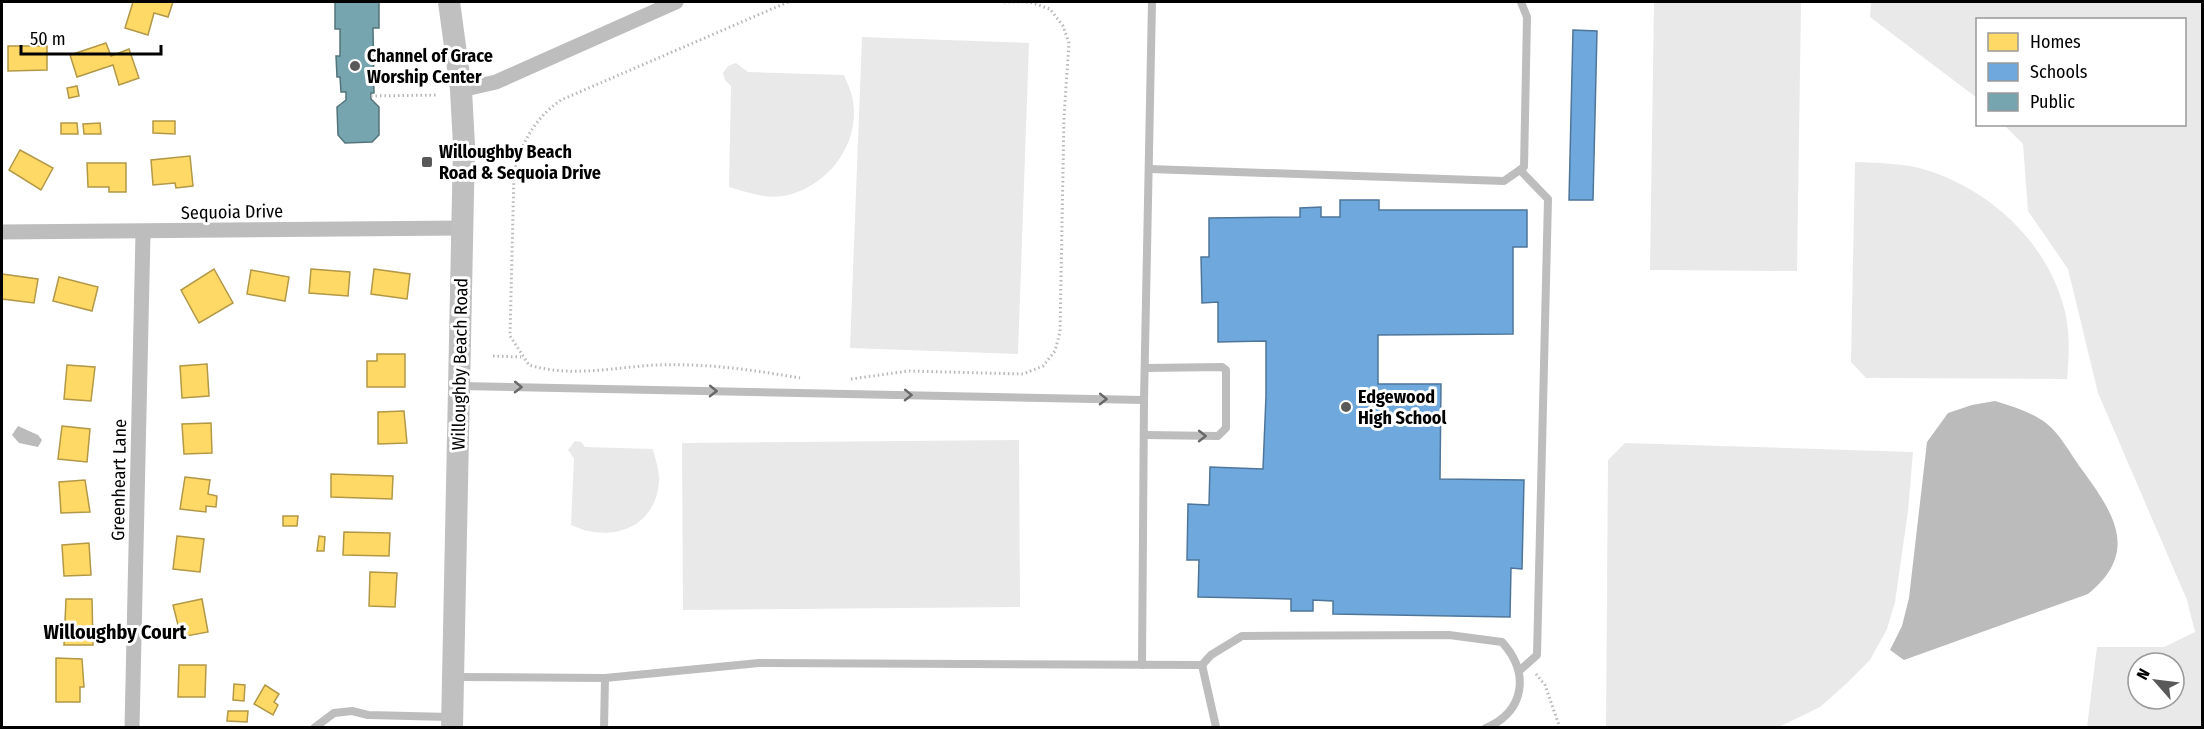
<svg xmlns="http://www.w3.org/2000/svg" width="2204" height="729" font-family="'Fira Sans Condensed',sans-serif">
  <style>
    .green { fill: #e9e9e9; fill-rule: evenodd }
    .water { fill: #bbb }
    .homes { fill: #ffd966; stroke: #b29847; stroke-width: 1.5 }
    .schools { fill: #6fa8dc; stroke: #4e769a; stroke-width: 1.5 }
    .public { fill: #76a5af; stroke: #53747a; stroke-width: 1.5 }
    .lines { fill: none; stroke-linecap: round; stroke-linejoin: round }
    .path { stroke: #b8b8b8; stroke-width: 3; stroke-dasharray: 1.5 3; stroke-linecap: butt }
    .lane { stroke: #bdbdbd; stroke-width: 8 }
    .street { stroke: #bdbdbd; stroke-width: 15 }
    .secondary { stroke: #c0c0c0; stroke-width: 22 }
    .oneway { stroke: #686868 }
    .poi-dot { fill: #595959; stroke: #fff; stroke-width: 2 }
    .labels { text-anchor: middle; dominant-baseline: central; stroke-width: 6; stroke-linejoin: round; paint-order: stroke }
    .poi-label { font-size: 18px; font-weight: bold; fill: #000; stroke: #fff; text-anchor: start }
    .street-label { font-size: 18px; fill: #000; stroke: #fff }
    .neighbourhood-label { font-size: 20px; font-weight: bold; fill: #000; stroke: #fff }
  </style>
  <rect width="100%" height="100%" fill="#fff"/>
  <!-- green -->
  <g class="green">
    <path d="M1654,2H1801L1797,271L1650,270Z"/>
    <path d="M1871,2H2202V727H2087L2097,647H2164L2195,632L2187,600L2098,393L2068,269L2028,211L2023,144L2004,125L2184,124V20H1978L1977,98L1870,17ZM2138,663H2174V699H2138Z"/>
    <path d="M862,37L1029,43L1018,354L850,348Z"/>
    <path d="M736,63L748,72L844,75C847,83 852,92 853,101C860,145 827,188 783,196C765,199 746,192 729,187L731,86L725,80L723,73L728,66Z"/>
    <path d="M1855,162C1878,163 1901,163 1923,169C1991,189 2051,245 2066,316C2070,337 2069,358 2067,379L1866,378L1851,362Z"/>
    <path d="M1019,440L1020,607L683,610L682,443Z"/>
    <path d="M575,441L581,442L585,447L653,449C655,459 660,471 659,482C655,530 609,543 571,525L574,458L568,450Z"/>
    <path d="M1625,443L1913,452L1908,511L1895,602L1887,629L1870,660L1846,684L1820,707L1779,727H1606L1608,460Z"/>
  </g>
  <!-- water -->
  <g class="water">
    <path d="M1995,401C2014,407 2031,412 2046,423C2060,434 2070,453 2080,467C2113,512 2141,551 2088,594L1904,660L1890,650L1902,626L1909,598L1927,442L1948,413L1972,405Z"/>
    <path d="M18,426L38,435L42,440L38,447L19,443L12,435Z"/>
  </g>
  <!-- homes -->
  <g class="homes">
    <path d="M133,2H173L168,17L154,13L148,35L125,28Z"/>
    <path d="M106,43L111,56L129,49L139,78L119,85L113,65L77,77L70,55Z"/>
    <path d="M8,46H47V70L8,71Z"/>
    <path d="M77,86L79,96L69,98L67,88Z"/>
    <path d="M153,121H175V134L153,133Z"/>
    <path d="M61,123H77L78,134H61Z"/>
    <path d="M100,123L101,134H84L83,124Z"/>
    <path d="M20,150L53,168L41,190L9,170Z"/>
    <path d="M190,156L193,186L176,188L175,183L153,185L151,160Z"/>
    <path d="M87,163H126V192H109V187H88Z"/>
    <path d="M214,269L233,303L199,323L181,290Z"/>
    <path d="M311,269L350,272L348,296L309,293Z"/>
    <path d="M374,269L410,274L407,299L371,294Z"/>
    <path d="M251,270L289,277L285,301L247,294Z"/>
    <path d="M2,274L38,279L34,303L2,299Z"/>
    <path d="M59,277L98,287L92,311L53,301Z"/>
    <path d="M377,354H405V387H367V361H377Z"/>
    <path d="M207,364L209,396L182,398L180,366Z"/>
    <path d="M67,365L95,367L91,401L64,399Z"/>
    <path d="M404,411L407,443L378,444V412Z"/>
    <path d="M211,423L212,453L184,454L182,424Z"/>
    <path d="M62,426L90,429L87,462L58,459Z"/>
    <path d="M331,474L393,476L392,499L331,497Z"/>
    <path d="M185,477L210,480L208,494L217,496L216,507L206,506V512L180,509Z"/>
    <path d="M85,480L90,512L61,513L59,482Z"/>
    <path d="M283,516H298L297,526H283Z"/>
    <path d="M344,532L390,533L389,556L343,555Z"/>
    <path d="M177,536L204,539L200,572L173,569Z"/>
    <path d="M319,536L325,537L324,551H317Z"/>
    <path d="M89,543L91,575L64,576L62,545Z"/>
    <path d="M370,572L397,573L395,607L369,606Z"/>
    <path d="M66,599H92L93,645H64Z"/>
    <path d="M202,599L208,632L181,637L173,605Z"/>
    <path d="M56,658L82,659L84,687H80V702H56Z"/>
    <path d="M179,665H206L205,697H178Z"/>
    <path d="M234,684L245,685L244,701L233,700Z"/>
    <path d="M265,685L279,694L274,702L278,705L273,715L254,704Z"/>
    <path d="M228,711H248L247,722L227,721Z"/>
  </g>
  <!-- schools -->
  <g class="schools">
    <path d="M1573,30L1597,31L1593,200H1569Z"/>
    <path d="M1340,200H1379V210H1527V247H1513V334L1378,335V384H1441L1440,479L1524,480L1522,569L1511,568L1510,617L1333,614V601L1313,600V611H1291V599L1198,597L1199,560H1187L1188,504L1209,505L1210,467L1263,469L1266,396V341L1218,342V302L1202,303L1201,257H1209V218L1300,217V208L1321,207V217H1340Z"/>
  </g>
  <!-- public -->
  <path class="public" d="M335,2H379V28H373L374,93H371V99L379,107V135L372,142L345,143L338,135L337,107L346,100V92H341L340,77H337L336,56H340V29H335Z"/>
  <g class="lines">
    <!-- path -->
    <g class="path">
      <path d="M788,2L561,100C535,118 522,142 514,172L510,336L529,365C572,378 614,367 657,365C706,363 753,370 800,378"/>
      <path d="M371,96L438,95"/>
      <path d="M497,171L514,172"/>
      <path d="M493,356L521,357"/>
      <path d="M851,379L908,371L1023,374L1043,366L1055,351L1060,332L1064,117L1069,43L1063,26L1050,9L1030,2H1003"/>
      <path d="M1536,674L1545,685L1560,728"/>
    </g>
    <!-- lane -->
    <g class="lane">
      <path d="M1149,169L1504,181L1524,167L1527,17L1521,2"/>
      <path d="M461,386L1144,400"/>
      <path d="M1144,435L1218,436L1226,428V370L1222,367L1145,368"/>
      <path d="M1142,665L1144,400L1152,2"/>
      <path d="M1202,665L1216,727"/>
      <path d="M1519,671L1537,655L1548,199L1520,170"/>
      <path d="M454,677L605,678L759,663L1202,665L1211,655L1242,636L1449,635L1502,642C1530,673 1525,711 1486,728"/>
      <path d="M314,728L334,713L352,711L368,715L450,717"/>
      <path d="M604,728L605,678"/>
    </g>
    <!-- street -->
    <g class="street">
      <path d="M461,90L496,82L676,2"/>
      <path d="M2,232L463,228"/>
      <path d="M132,728L143,233"/>
    </g>
    <!-- secondary -->
    <path class="secondary" d="M449,2L461,90L464,146L452,728"/>
  </g>
  <!-- one-way arrows -->
  <defs><path id="oneway-chevron" d="M-2-3.5L2.5 0L-2 3.5" fill="none" stroke-width="1.6" stroke-linecap="round" stroke-linejoin="round" transform="scale(1.5)"/></defs>
  <g class="oneway">
    <use href="#oneway-chevron" transform="translate(518 387) rotate(1)"/>
    <use href="#oneway-chevron" transform="translate(713 391) rotate(1)"/>
    <use href="#oneway-chevron" transform="translate(908 395) rotate(1)"/>
    <use href="#oneway-chevron" transform="translate(1103 399) rotate(1)"/>
    <use href="#oneway-chevron" transform="translate(1202 436)"/>
  </g>
  <!-- markers -->
  <g class="poi-dot">
    <circle cx="355" cy="66" r="6"/>
    <rect x="421" y="156" width="12" height="12" rx="3"/>
    <circle cx="1346" cy="407" r="6"/>
  </g>
  <g class="labels">
    <!-- poi labels -->
    <g class="poi-label">
      <text x="367" y="56">Channel of Grace<tspan x="367" dy="21">Worship Center</tspan></text>
      <text x="439" y="152">Willoughby Beach<tspan x="439" dy="21">Road &amp; Sequoia Drive</tspan></text>
      <text x="1358" y="397">Edgewood<tspan x="1358" dy="21">High School</tspan></text>
    </g>
    <!-- street labels -->
    <g class="street-label">
      <text transform="translate(232 212) rotate(-1)">Sequoia Drive</text>
      <text transform="translate(460 364) rotate(-89)">Willoughby Beach Road</text>
      <text transform="translate(119 480) rotate(-89)">Greenheart Lane</text>
    </g>
    <!-- neighbourhood labels -->
    <g class="neighbourhood-label">
      <text x="115" y="632">Willoughby Court</text>
    </g>
  </g>
  <!-- border -->
  <rect width="2204" height="729" fill="none" stroke="#000000" stroke-width="6"/>
  <!-- legend -->
  <rect x="1976" y="18" width="210" height="108" fill="#ffffff" stroke="#999999" stroke-width="1.5"/>
  <rect x="1988" y="33" width="30" height="18" fill="#ffd966" stroke="#999999" stroke-width="1.5"/>
  <text x="2030" y="48" font-size="18" fill="#000000">Homes</text>
  <rect x="1988" y="63" width="30" height="18" fill="#6fa8dc" stroke="#999999" stroke-width="1.5"/>
  <text x="2030" y="78" font-size="18" fill="#000000">Schools</text>
  <rect x="1988" y="93" width="30" height="18" fill="#76a5af" stroke="#999999" stroke-width="1.5"/>
  <text x="2030" y="108" font-size="18" fill="#000000">Public</text>
  <!-- north arrow -->
  <g transform="translate(2156 681) rotate(298)"><circle r="28" fill="#ffffff" stroke="#999999" stroke-width="1.5"/>
  <path d="M0-4.5L10 22L0 15L-10 22Z" fill="#595959"/>
  <text y="-9" font-size="16" font-weight="bold" text-anchor="middle" fill="#000000">N</text>
  </g>
  <!-- scale -->
  <path d="M21 45v9h140v-9" fill="none" stroke="#000000" stroke-width="3"/>
  <text x="30" y="45" font-size="18" fill="#000000" stroke="#ffffff" stroke-width="4.5" paint-order="stroke">50 m</text>
</svg>
